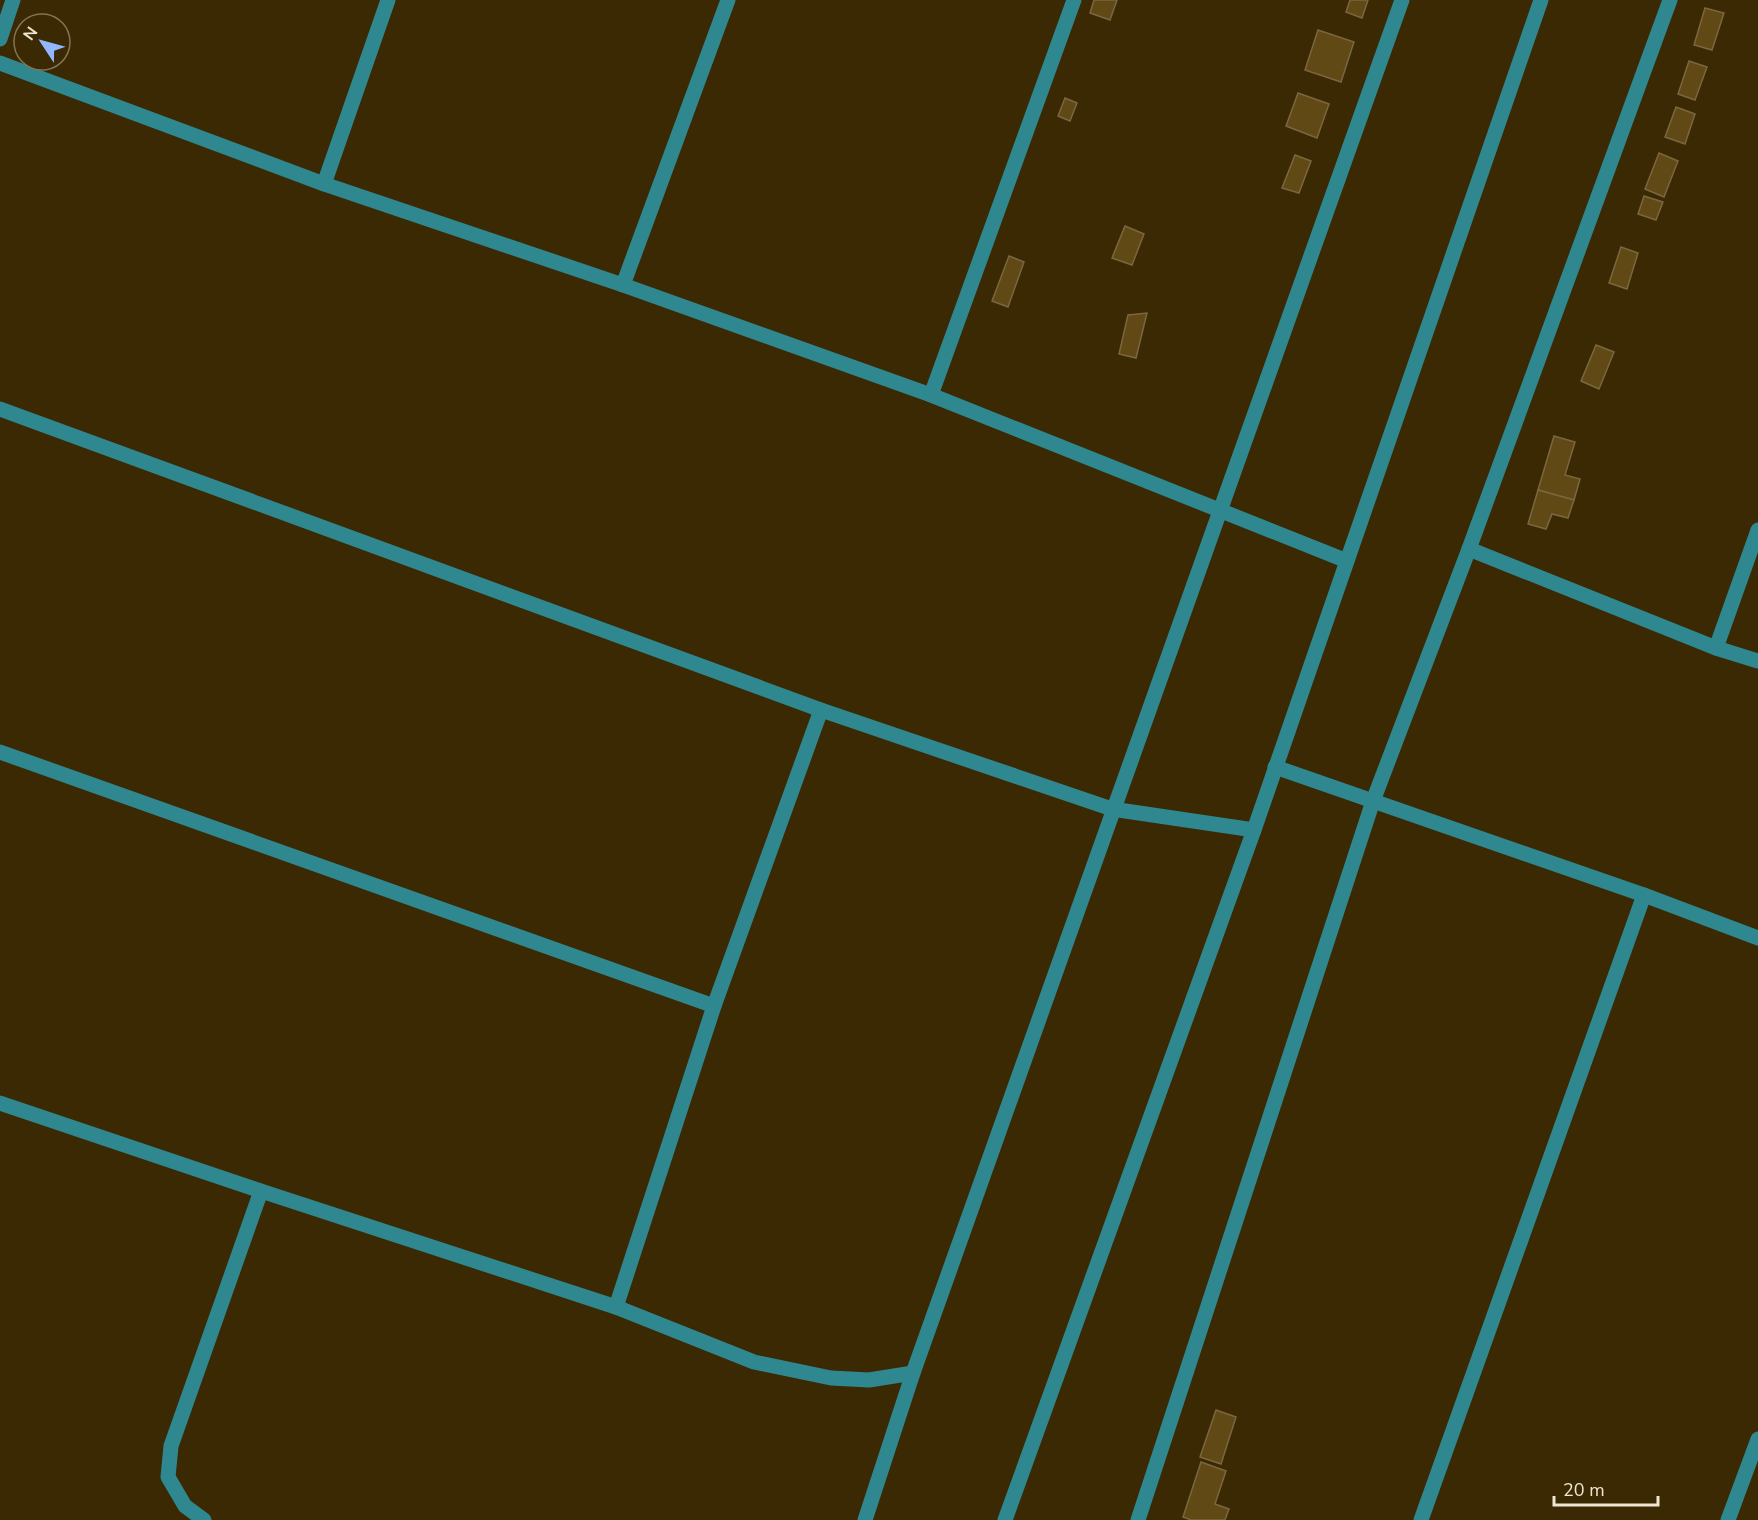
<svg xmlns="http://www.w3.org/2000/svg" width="1758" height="1520" font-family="'Nunito Sans',sans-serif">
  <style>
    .building { fill: #614915; stroke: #7a6742; stroke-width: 1.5 }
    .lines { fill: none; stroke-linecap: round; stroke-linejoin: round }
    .minor { stroke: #2f888f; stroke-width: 15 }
  </style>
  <rect width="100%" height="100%" fill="#3a2902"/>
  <!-- building -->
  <g class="building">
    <path d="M1094,0H1117L1110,20L1090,13Z"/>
    <path d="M1350,0H1368L1362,18L1346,12Z"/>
    <path d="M1705,8L1724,13L1712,50L1694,45Z"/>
    <path d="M1318,30L1354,42L1341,82L1305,70Z"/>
    <path d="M1689,61L1707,67L1695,100L1678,94Z"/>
    <path d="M1298,93L1329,104L1317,138L1286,126Z"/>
    <path d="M1065,98L1077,103L1070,121L1058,116Z"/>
    <path d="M1676,107L1695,114L1685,144L1665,137Z"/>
    <path d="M1659,153L1678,161L1664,197L1645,189Z"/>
    <path d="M1295,155L1311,161L1299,193L1282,188Z"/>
    <path d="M1644,196L1663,202L1656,220L1638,214Z"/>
    <path d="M1125,226L1144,234L1132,265L1112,258Z"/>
    <path d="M1621,247L1638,253L1627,289L1609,283Z"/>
    <path d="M1009,256L1024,262L1008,307L992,301Z"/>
    <path d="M1147,313L1136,358L1119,354L1128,315Z"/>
    <path d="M1596,345L1614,352L1599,389L1581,381Z"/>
    <path d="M1554,436L1575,442L1565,475L1580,479L1574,500L1538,490Z"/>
    <path d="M1538,490L1574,500L1568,518L1552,514L1546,529L1528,524Z"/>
    <path d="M1216,1410L1236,1417L1221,1464L1200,1457Z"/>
    <path d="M1201,1462L1226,1471L1215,1504L1229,1509L1225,1520H1191L1183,1517Z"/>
  </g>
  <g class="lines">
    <!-- minor -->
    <g class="minor">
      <path d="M0,39L13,0"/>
      <path d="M0,63L324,184L623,285L931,395L1347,561"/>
      <path d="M324,184L388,0"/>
      <path d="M623,285L728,0"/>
      <path d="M931,395L1074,0"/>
      <path d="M0,409L821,710L714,1006L0,752"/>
      <path d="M1469,549L1716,648L1758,661"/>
      <path d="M1716,648L1758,530"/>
      <path d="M821,710L1112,809L1254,830"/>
      <path d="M1275,767L1644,895L1758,938"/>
      <path d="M0,1103L261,1191L616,1307L754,1362L831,1378L869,1380L913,1373C1075,915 1240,458 1402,0"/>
      <path d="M616,1307L714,1006"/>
      <path d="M204,1520L185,1506L168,1477L171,1446L261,1191"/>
      <path d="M865,1520L913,1373"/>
      <path d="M1005,1520L1254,830L1541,0"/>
      <path d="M1138,1520L1373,801L1469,549L1670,0"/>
      <path d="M1421,1520L1644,895"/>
      <path d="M1728,1520L1758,1439"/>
    </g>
  </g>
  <!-- north arrow -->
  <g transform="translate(42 42) rotate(306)"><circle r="28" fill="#3a2902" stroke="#827455" stroke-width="1.5"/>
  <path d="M0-4.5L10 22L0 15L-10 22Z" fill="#93b7fd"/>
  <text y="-9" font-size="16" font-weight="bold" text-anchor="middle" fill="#efe5d1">N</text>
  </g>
  <!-- scale -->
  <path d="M1554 1496v9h104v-9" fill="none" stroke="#efe5d1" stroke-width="3"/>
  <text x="1563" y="1496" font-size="18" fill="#efe5d1" stroke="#3a2902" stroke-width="4.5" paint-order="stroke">20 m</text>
</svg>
